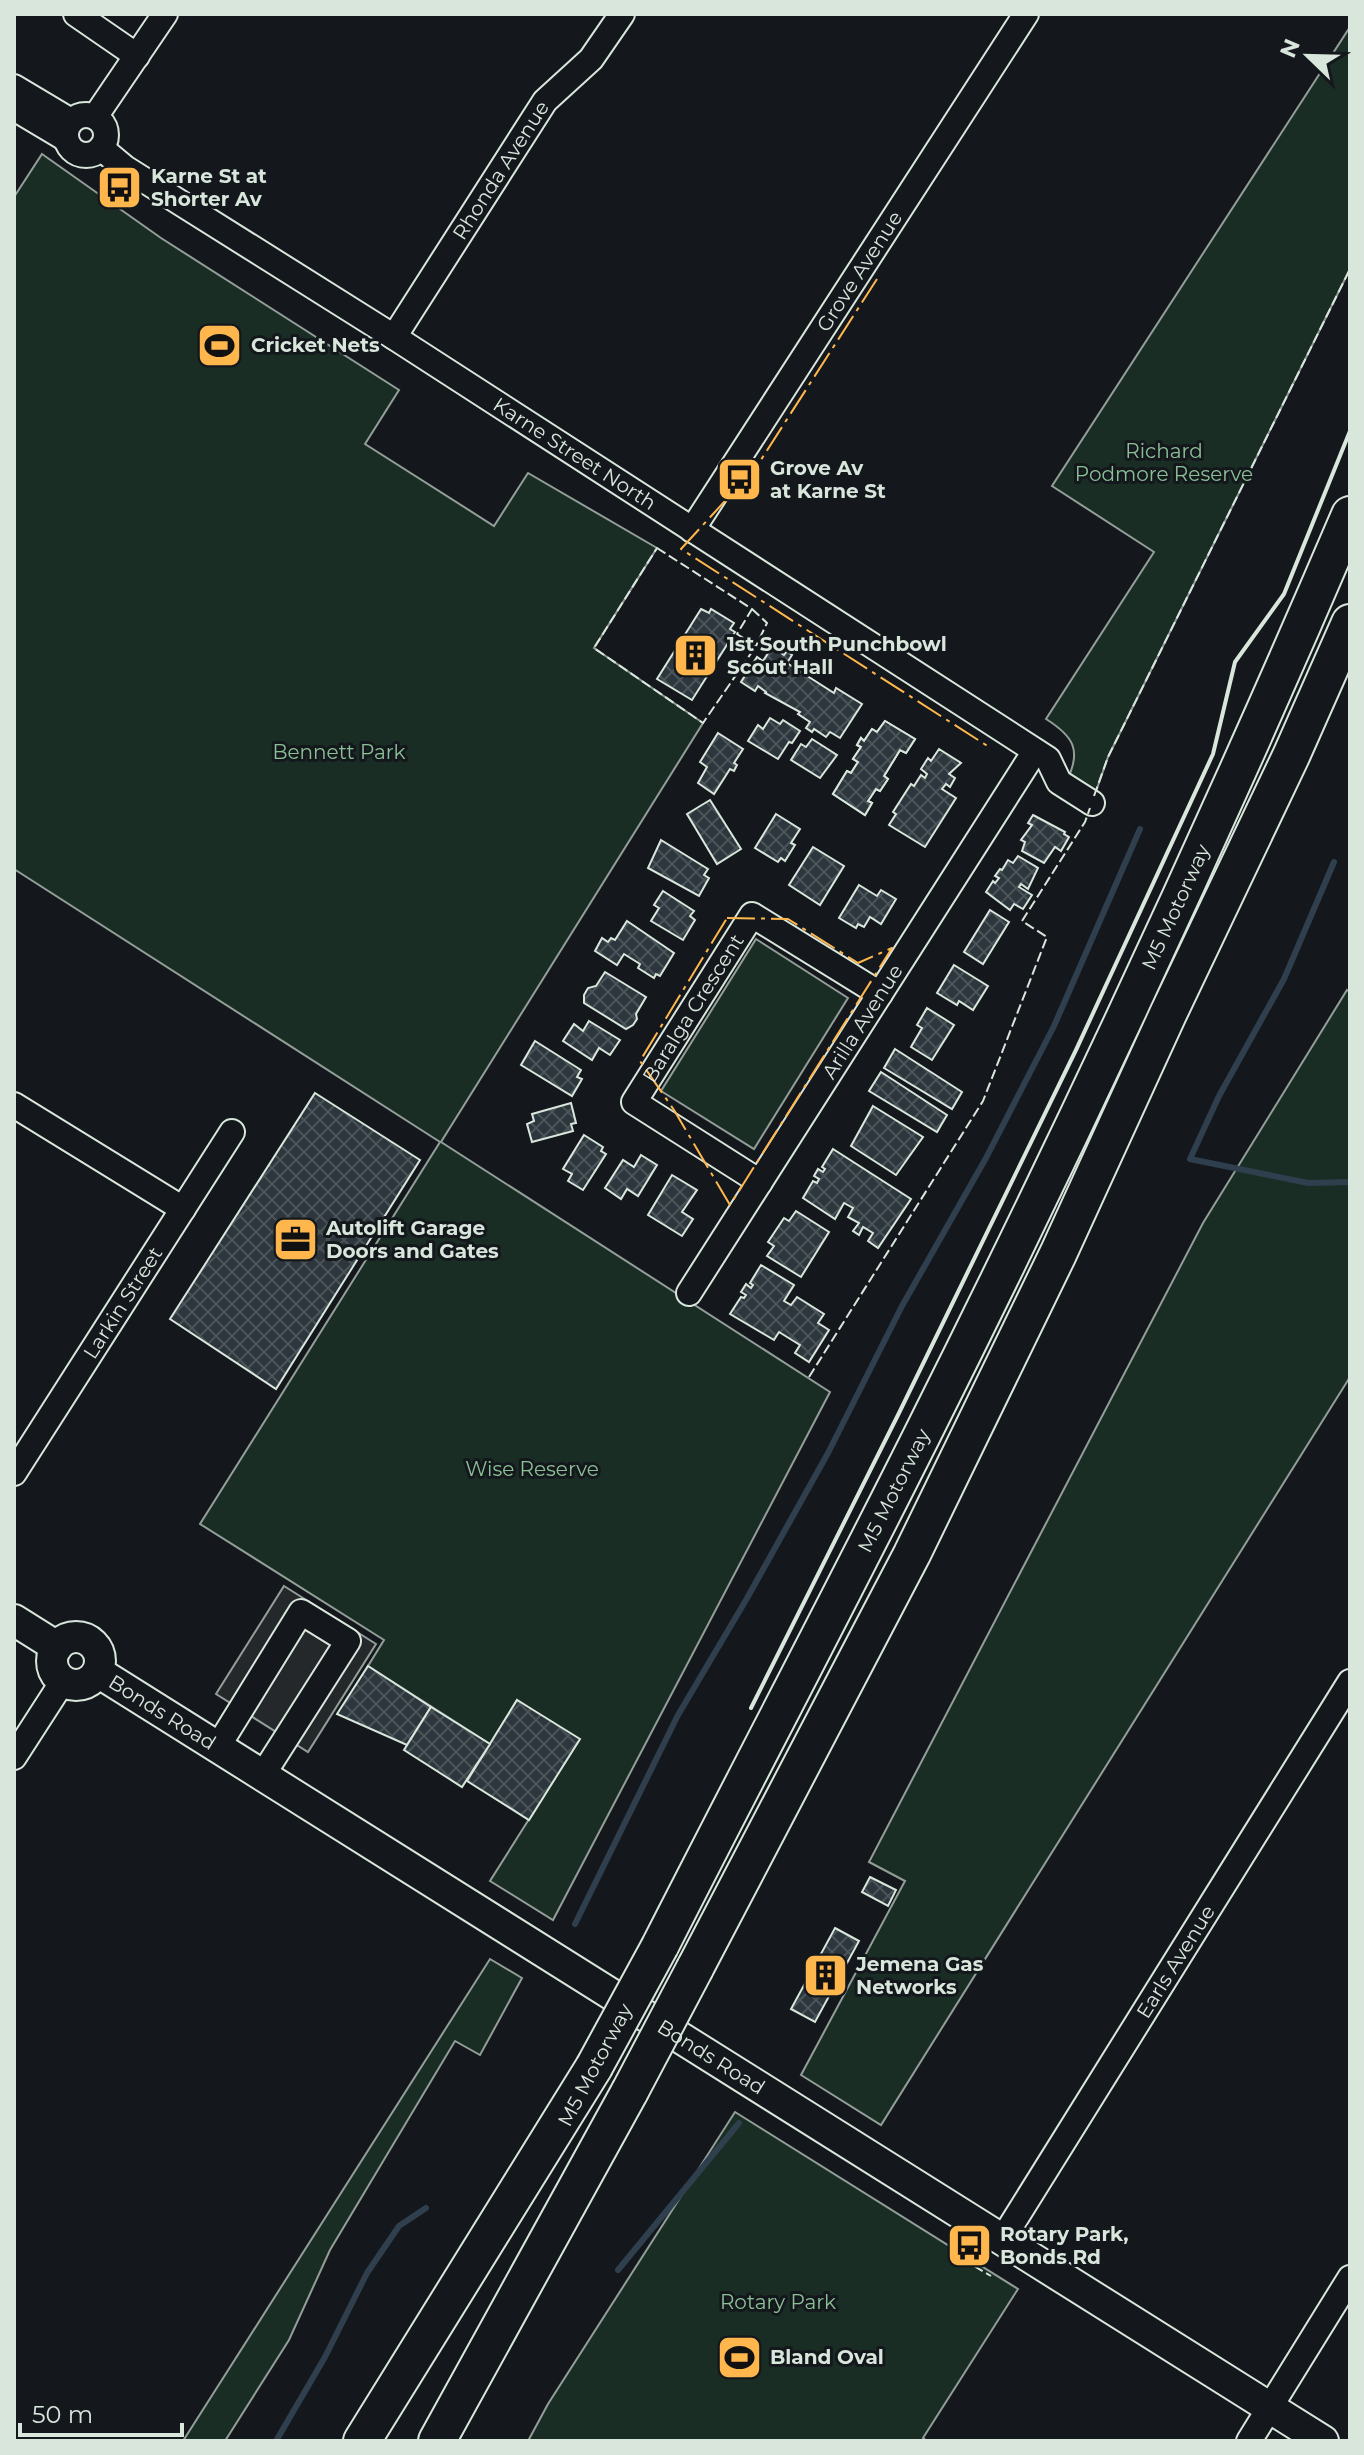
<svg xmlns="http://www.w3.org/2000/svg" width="1364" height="2455" font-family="Montserrat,sans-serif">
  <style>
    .green { fill: #1a2d24; stroke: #939e99; stroke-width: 2 }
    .parking { fill: #24282b; stroke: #939e99; stroke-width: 2 }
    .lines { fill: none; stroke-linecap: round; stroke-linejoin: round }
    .stream { stroke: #2f3f4d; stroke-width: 6 }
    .building { fill: url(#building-cross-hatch); stroke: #d8e6dc; stroke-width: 2 }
    .minor-casing { stroke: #d8e6dc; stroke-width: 28 }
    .major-casing { stroke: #d8e6dc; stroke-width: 34 }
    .highway-casing { stroke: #d8e6dc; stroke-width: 40 }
    .minor { stroke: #14181c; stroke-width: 24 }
    .major { stroke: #14181c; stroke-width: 30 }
    .highway { stroke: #14181c; stroke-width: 36 }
    .highway-bridge-casing { stroke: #d8e6dc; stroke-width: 40; stroke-linecap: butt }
    .highway-bridge { stroke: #14181c; stroke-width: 36 }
    .fence { stroke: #d8e6dc; stroke-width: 2; stroke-dasharray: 10 4; stroke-linecap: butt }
    .wall { stroke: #d8e6dc; stroke-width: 4 }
    .power { stroke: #ffb74d; stroke-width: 2; stroke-dasharray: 28 6 4 6; stroke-linecap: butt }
    .labels { text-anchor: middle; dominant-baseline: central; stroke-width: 6; stroke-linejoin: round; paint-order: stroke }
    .street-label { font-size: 20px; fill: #d8e6dc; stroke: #14181c }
    .poi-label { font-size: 20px; font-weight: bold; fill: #d8e6dc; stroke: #14181c; text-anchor: start }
    .park-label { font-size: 20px; fill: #8ac095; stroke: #14181c }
  </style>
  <defs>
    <pattern id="building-cross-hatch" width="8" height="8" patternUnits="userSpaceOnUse" patternTransform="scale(2)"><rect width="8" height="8" fill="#2c363c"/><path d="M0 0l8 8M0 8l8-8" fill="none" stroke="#4a5358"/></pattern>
  </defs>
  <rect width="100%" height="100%" fill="#14181c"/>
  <!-- green -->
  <g class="green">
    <path d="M1350,27V269L1108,757L1094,797L1067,780C1082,750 1073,736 1046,719L1154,552L1052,486Z"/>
    <path d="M42,154L161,238L399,390L365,444L494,526L528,473L657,548L594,648L703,723L441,1142L830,1392L553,1920L490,1881L579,1740L517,1700L490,1744L368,1666L384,1640L200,1524L440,1142L14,869V197Z"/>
    <path d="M756,939L848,998L754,1149L661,1091Z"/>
    <path d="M1347,990L1350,992V1377L881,2125L801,2075L905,1881L869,1862L1203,1223Z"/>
    <path d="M490,1959L522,1978L480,2055L455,2041L330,2250L289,2340L225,2441H183Z"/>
    <path d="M735,2112L1018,2289L923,2438L927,2441H528L548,2404Z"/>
  </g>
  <!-- parking -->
  <path class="parking" d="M284,1586L376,1644L308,1752L216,1694Z"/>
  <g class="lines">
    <!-- stream -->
    <g class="stream">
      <path d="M1334,862L1284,979L1219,1096L1190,1159L1308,1183L1350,1182"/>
      <path d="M575,1924L678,1715L746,1600L828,1453L902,1306L986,1158L1054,1026L1140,829"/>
      <path d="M618,2270L739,2123"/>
      <path d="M276,2441L325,2357L367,2273L399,2226L426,2208"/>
    </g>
  </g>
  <!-- building -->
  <g class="building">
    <path d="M701,609L709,613L711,609L734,623L730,629L735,632L692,700L657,679Z"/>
    <path d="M772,647L784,655L787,651L792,655L787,663L834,693L836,688L862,704L840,738L830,732L826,737L814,729L812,732L806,728L810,722L798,714L800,712L765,693L766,692L758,686L755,691L741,682L757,657L763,661Z"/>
    <path d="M770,718L780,724L783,720L800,731L792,743L789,742L778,759L748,741L758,725L763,729Z"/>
    <path d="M885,721L915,739L906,753L900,750L884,776L888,779L880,791L876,789L868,801L872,803L865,815L833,794L847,771L851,773L858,762L853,759L861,747L857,745L861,738L864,741L872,729L877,732Z"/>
    <path d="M885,721L915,739L906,753L900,750L884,776L888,779L880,791L876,789L868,801L872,803L865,815L833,794L847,771L851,773L858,762L853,759L861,747L857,745L861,738L864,741L872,729L877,732Z"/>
    <path d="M718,733L743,749L734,763L737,765L734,771L730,769L714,794L698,783L707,767L700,762Z"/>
    <path d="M812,739L837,755L820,778L791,760L801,744L806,747Z"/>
    <path d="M939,749L961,763L949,774L955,778L950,787L946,784L942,789L956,798L925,847L889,825L896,814L893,812L911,784L914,786L921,775L925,778L927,774L921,769L928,758L931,761Z"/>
    <path d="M710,800L741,849L717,864L687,814Z"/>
    <path d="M776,814L800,829L791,843L795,845L785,861L781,858L778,862L755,848Z"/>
    <path d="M1033,815L1065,832L1064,834L1069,837L1061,851L1055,847L1044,863L1022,851L1025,842L1021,840L1032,825L1028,823Z"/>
    <path d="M661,840L708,869L704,875L709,878L699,896L648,868Z"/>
    <path d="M813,847L844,866L820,905L789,885Z"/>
    <path d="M1018,856L1038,868L1028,889L1021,884L1019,887L1032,895L1023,909L1014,904L1010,910L986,892L993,881L995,883L999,878L995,876L1000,869L1002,870L1008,860L1013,863Z"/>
    <path d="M859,885L877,896L881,890L896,899L881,924L870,917L864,927L858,924L856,928L839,918Z"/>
    <path d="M663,891L694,911L690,916L695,920L683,940L651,921L659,908L654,905Z"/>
    <path d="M990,910L1009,922L983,964L964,952Z"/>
    <path d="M627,921L674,953L660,976L656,974L654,978L638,968L640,964L624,954L617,965L595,951L602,938L608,942L611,938L615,940Z"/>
    <path d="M954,965L988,986L973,1010L959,1001L957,1005L937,993Z"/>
    <path d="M605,972L646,997L636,1014L637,1019L633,1025L626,1029L584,1003V995L588,988L596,986Z"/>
    <path d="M927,1008L954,1025L932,1060L911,1047L922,1028L917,1025Z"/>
    <path d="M589,1021L620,1040L610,1055L599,1048L592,1060L563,1041L574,1024L583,1031Z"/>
    <path d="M535,1041L581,1070L577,1077L582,1079L572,1096L521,1065Z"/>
    <path d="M895,1049L962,1092L952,1109L884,1068Z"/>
    <path d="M881,1072L947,1115L937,1132L869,1091Z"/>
    <path d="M315,1093L420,1160L276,1389L170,1319Z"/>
    <path d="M571,1103L576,1123L571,1124L573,1131L532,1142L527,1124L534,1121L532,1114Z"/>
    <path d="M873,1106L923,1137L896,1175L851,1146Z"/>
    <path d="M584,1135L603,1147L601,1151L606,1154L583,1190L568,1181L572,1174L563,1169Z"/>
    <path d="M833,1149L911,1199L878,1248L868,1241L873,1233L863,1227L859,1235L853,1231L859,1223L848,1217L853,1208L844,1203L835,1219L803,1198L813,1181L817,1183L819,1179L814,1176L818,1169L823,1172L825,1169L822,1167Z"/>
    <path d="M641,1155L657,1165L638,1196L627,1189L621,1199L605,1188L623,1160L634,1167Z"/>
    <path d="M672,1175L697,1190L682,1212L693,1219L682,1236L648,1215Z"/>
    <path d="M796,1211L829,1232L801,1277L767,1256L774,1246L768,1242L784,1218L789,1221Z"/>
    <path d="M761,1265L794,1285L784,1301L791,1305L797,1297L824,1314L818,1323L829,1330L809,1362L795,1353L800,1345L779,1332L774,1340L730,1314L741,1297L744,1298L746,1295L741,1292L746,1284L751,1288L753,1285L750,1283Z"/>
    <path d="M368,1666L431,1707L407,1745L337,1714Z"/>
    <path d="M517,1700L580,1739L529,1820L467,1781Z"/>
    <path d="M431,1707L490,1744L462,1787L404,1750Z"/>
    <path d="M870,1877L896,1890L888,1906L862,1892Z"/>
    <path d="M835,1928L859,1941L815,2022L791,2009Z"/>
  </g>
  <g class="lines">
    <defs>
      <g id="minor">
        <path d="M76,14L137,56"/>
        <path d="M14,87L71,121"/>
        <path d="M14,108L66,139"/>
        <circle cx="86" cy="135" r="20"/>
        <path d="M95,117L165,14"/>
        <path id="s1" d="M101,148L125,168L394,337L1048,759L1059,782L1092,803"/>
        <path id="s2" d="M394,337L545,101L591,59L622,14"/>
        <path id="s3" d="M692,530L1026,14"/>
        <path d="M14,1105L183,1209"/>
        <path id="s4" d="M760,1182L634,1102L752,915L880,994"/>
        <path id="s5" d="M689,1293L1035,751"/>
        <path id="s6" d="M14,1473L232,1132"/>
        <path d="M217,1748L301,1612L348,1641L262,1776"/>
        <path d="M14,1757L63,1681"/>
        <path id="s7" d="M1002,2240L1350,1682"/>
        <path d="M1249,2441L1350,2278"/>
      </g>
      <g id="major">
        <path d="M14,1620L57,1647"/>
        <circle cx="76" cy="1661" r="24"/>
        <path id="s8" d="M98,1672L1323,2441"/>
      </g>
      <g id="highway">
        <path id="s9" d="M660,1946C748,1773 839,1601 926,1427C1076,1128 1218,823 1350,515"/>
        <path d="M695,1968L912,1554L1058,1254L1168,1014L1291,756L1350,623"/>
        <path d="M362,2441L594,2067"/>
        <path d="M437,2441L630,2091"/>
      </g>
    </defs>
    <!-- minor casing -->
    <use href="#minor" class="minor-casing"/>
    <!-- major casing -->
    <use href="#major" class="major-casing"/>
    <!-- highway casing -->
    <use href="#highway" class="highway-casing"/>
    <!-- minor -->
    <use href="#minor" class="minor"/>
    <!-- major -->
    <use href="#major" class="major"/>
    <!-- highway -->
    <use href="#highway" class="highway"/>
    <defs>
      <g id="highway-bridge">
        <path d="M594,2067L660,1946"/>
        <path d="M630,2091L695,1968"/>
      </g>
    </defs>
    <!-- highway-bridge casing -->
    <use href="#highway-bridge" class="highway-bridge-casing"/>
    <!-- highway-bridge -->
    <use href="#highway-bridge" class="highway-bridge"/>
    <!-- fence -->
    <g class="fence">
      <path d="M657,548L752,609L737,634L756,646L703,723L594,648Z"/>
      <path d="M752,609L767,623L756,646"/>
      <path d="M1094,796L1108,757L1350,269"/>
      <path d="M809,1377L983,1101L1047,937L1022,921L1085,822L1090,808"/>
      <path d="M974,2266L991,2276"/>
    </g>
    <!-- wall -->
    <path class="wall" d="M751,1708L899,1413L1076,1050L1213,754L1235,662L1284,594L1350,431"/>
    <!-- power -->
    <g class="power">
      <path d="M877,279L757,466L681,549L989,747"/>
      <path d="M727,918L788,919L858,963L892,948L730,1205L674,1110L640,1061Z"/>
    </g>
  </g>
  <!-- icons -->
  <defs>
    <symbol id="bus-square" viewBox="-11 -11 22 22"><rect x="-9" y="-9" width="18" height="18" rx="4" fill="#ffb74d" stroke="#14181c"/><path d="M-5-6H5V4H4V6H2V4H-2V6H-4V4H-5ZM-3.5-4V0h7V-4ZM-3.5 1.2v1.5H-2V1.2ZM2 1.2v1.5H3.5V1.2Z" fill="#111"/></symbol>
    <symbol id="stadium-square" viewBox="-11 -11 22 22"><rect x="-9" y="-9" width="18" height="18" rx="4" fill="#ffb74d" stroke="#14181c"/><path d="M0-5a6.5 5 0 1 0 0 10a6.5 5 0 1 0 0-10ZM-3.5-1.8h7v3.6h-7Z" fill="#111"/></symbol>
    <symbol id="building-square" viewBox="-11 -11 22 22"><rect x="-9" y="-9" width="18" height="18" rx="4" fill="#ffb74d" stroke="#14181c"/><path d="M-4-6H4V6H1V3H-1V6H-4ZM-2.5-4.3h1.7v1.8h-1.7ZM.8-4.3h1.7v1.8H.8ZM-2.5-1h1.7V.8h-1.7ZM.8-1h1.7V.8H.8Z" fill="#111"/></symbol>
    <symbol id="office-square" viewBox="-11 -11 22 22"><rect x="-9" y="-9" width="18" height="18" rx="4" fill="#ffb74d" stroke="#14181c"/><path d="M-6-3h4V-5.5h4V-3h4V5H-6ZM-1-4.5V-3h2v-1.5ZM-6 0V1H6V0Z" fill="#111"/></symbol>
  </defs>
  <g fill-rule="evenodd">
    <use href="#bus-square" x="94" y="162" width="51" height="51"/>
    <use href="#stadium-square" x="194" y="320" width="51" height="51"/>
    <use href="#bus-square" x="714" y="454" width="51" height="51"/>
    <use href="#building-square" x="670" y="630" width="51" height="51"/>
    <use href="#office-square" x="270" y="1214" width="51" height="51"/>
    <use href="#building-square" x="800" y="1950" width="51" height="51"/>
    <use href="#bus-square" x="944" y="2220" width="51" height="51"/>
    <use href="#stadium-square" x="714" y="2332" width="51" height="51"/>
  </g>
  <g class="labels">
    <!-- street labels -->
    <g class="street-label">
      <text stroke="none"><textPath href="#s2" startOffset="198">Rhonda Avenue</textPath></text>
      <text stroke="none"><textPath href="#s3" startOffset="308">Grove Avenue</textPath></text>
      <text stroke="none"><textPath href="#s1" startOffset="564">Karne Street North</textPath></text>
      <text stroke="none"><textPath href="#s9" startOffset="1160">M5 Motorway</textPath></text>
      <text stroke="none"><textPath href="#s4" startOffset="260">Baralga Crescent</textPath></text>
      <text stroke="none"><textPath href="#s5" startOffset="322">Arilla Avenue</textPath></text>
      <text stroke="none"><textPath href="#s6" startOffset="202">Larkin Street</textPath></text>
      <text stroke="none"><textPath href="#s9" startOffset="512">M5 Motorway</textPath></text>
      <text stroke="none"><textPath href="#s8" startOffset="76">Bonds Road</textPath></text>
      <text stroke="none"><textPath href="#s7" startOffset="328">Earls Avenue</textPath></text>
      <text stroke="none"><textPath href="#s8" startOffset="724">Bonds Road</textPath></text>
      <text transform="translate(595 2065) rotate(-62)">M5 Motorway</text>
    </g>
    <!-- poi labels -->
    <g class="poi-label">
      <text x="151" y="176">Karne St at<tspan x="151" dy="23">Shorter Av</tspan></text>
      <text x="251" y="345">Cricket Nets</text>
      <text x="770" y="468">Grove Av<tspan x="770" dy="23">at Karne St</tspan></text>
      <text x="727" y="644">1st South Punchbowl<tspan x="727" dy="23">Scout Hall</tspan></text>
      <text x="326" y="1228">Autolift Garage<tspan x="326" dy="23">Doors and Gates</tspan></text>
      <text x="856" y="1964">Jemena Gas<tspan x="856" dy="23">Networks</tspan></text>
      <text x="1000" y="2234">Rotary Park,<tspan x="1000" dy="23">Bonds Rd</tspan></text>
      <text x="770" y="2357">Bland Oval</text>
    </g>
    <!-- park labels -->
    <g class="park-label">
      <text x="1164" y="451">Richard<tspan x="1164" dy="23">Podmore Reserve</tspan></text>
      <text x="339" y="752">Bennett Park</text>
      <text x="532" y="1469">Wise Reserve</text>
      <text x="778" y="2302">Rotary Park</text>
    </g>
  </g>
  <!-- border -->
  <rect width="1364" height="2455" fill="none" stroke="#d8e6dc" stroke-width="32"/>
  <!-- north arrow -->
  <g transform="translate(1308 56) rotate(293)" stroke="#14181c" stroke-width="6" paint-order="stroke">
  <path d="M0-6L14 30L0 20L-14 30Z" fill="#d8e6dc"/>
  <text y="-12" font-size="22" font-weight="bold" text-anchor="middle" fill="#d8e6dc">N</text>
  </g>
  <!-- scale -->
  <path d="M20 2423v12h162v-12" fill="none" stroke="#d8e6dc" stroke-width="4"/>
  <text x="32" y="2423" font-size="24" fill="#d8e6dc" stroke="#14181c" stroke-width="6" paint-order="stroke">50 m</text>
</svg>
